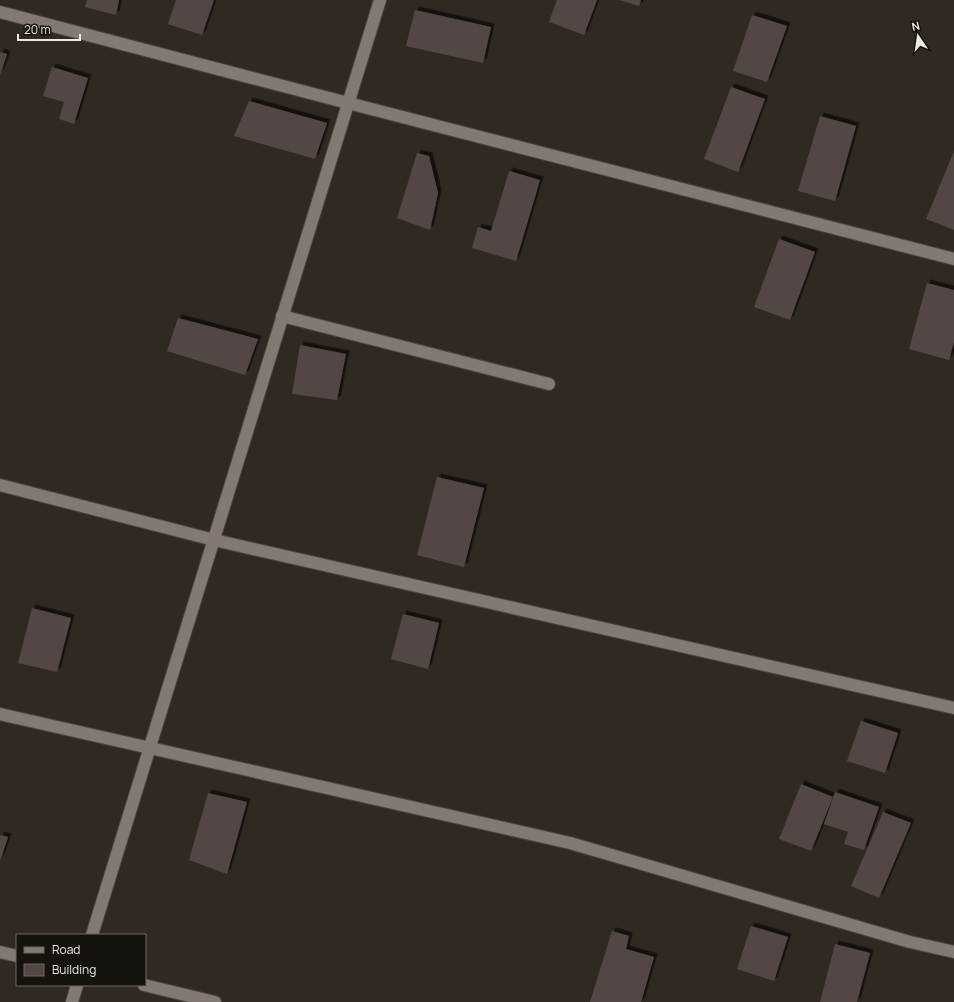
<svg xmlns="http://www.w3.org/2000/svg" width="954" height="1002" font-family="Manrope,sans-serif">
  <style>
    .building { fill: #534744; filter: url(#shadow) }
    .lines { fill: none; stroke-linecap: round; stroke-linejoin: round }
    .street-casing { stroke: #4b453f; stroke-width: 14 }
    .street { stroke: #827971; stroke-width: 12 }
  </style>
  <defs>
    <filter id="shadow"><feDropShadow dx="3.5" dy="-3.5" stdDeviation="0" flood-color="#0009"/></filter>
  </defs>
  <rect width="100%" height="100%" fill="#302922"/>
  <!-- building -->
  <g class="building">
    <path d="M87,0H119L116,15L85,7Z"/>
    <path d="M176,0H214L202,35L168,24Z"/>
    <path d="M557,0H597L584,35L549,22Z"/>
    <path d="M619,0H641L639,6Z"/>
    <path d="M415,10L491,27L483,63L406,46Z"/>
    <path d="M752,15L787,26L767,82L733,71Z"/>
    <path d="M0,52L7,54L0,75Z"/>
    <path d="M52,67L88,78L74,124L59,119L64,102L43,96Z"/>
    <path d="M731,87L765,99L738,172L704,159Z"/>
    <path d="M249,101L327,123L315,159L234,136Z"/>
    <path d="M820,116L856,126L835,201L798,191Z"/>
    <path d="M954,151V230L926,219Z"/>
    <path d="M417,153L429,156L438,193L430,230L397,218Z"/>
    <path d="M509,171L540,180L516,261L472,248L478,227L491,231Z"/>
    <path d="M779,239L815,252L790,320L754,307Z"/>
    <path d="M927,283L954,290V342L949,360L909,349Z"/>
    <path d="M178,318L258,339L245,375L167,351Z"/>
    <path d="M300,345L346,354L337,400L292,394Z"/>
    <path d="M437,477L484,488L464,567L417,555Z"/>
    <path d="M32,608L71,618L57,672L18,663Z"/>
    <path d="M403,614L439,623L428,669L391,659Z"/>
    <path d="M861,721L898,733L885,773L847,761Z"/>
    <path d="M801,784L833,797L811,851L779,839Z"/>
    <path d="M835,792L879,807L864,850L844,844L848,832L824,824Z"/>
    <path d="M208,793L247,802L227,874L189,860Z"/>
    <path d="M883,812L911,823L879,898L851,886Z"/>
    <path d="M0,835L8,837L0,861Z"/>
    <path d="M751,926L788,937L774,981L737,969Z"/>
    <path d="M612,931L629,936L626,949L654,957L641,1002H590Z"/>
    <path d="M835,944L870,953L857,1002H820Z"/>
  </g>
  <g class="lines">
    <defs>
      <g id="street">
        <path d="M0,12L348,103L954,259"/>
        <path d="M282,316L549,384"/>
        <path d="M0,485L214,540L954,708"/>
        <path d="M0,714L570,843L910,942L954,952"/>
        <path d="M92,935L380,0"/>
        <path d="M0,952L17,956"/>
        <path d="M144,985L215,1002"/>
        <path d="M72,1002L77,985"/>
      </g>
    </defs>
    <!-- street casing -->
    <use href="#street" class="street-casing"/>
    <!-- street -->
    <use href="#street" class="street"/>
  </g>
  <!-- legend -->
  <rect x="16" y="934" width="130" height="52" fill="#16130f" stroke="#6c6864"/>
  <rect x="24" y="947" width="20" height="6" fill="#827971" stroke="#6c6864"/>
  <text x="52" y="954" font-size="12" fill="#ede8e3">Road</text>
  <rect x="24" y="964" width="20" height="12" fill="#534744" stroke="#6c6864"/>
  <text x="52" y="974" font-size="12" fill="#ede8e3">Building</text>
  <!-- north arrow -->
  <g transform="translate(918 36) rotate(347)" stroke="#16130f" stroke-width="3" paint-order="stroke">
  <path d="M0-3L7 15L0 10L-7 15Z" fill="#ede8e3"/>
  <text y="-6" font-size="11" font-weight="bold" text-anchor="middle" fill="#ede8e3">N</text>
  </g>
  <!-- scale -->
  <path d="M18 34v6h62v-6" fill="none" stroke="#ede8e3" stroke-width="2"/>
  <text x="24" y="34" font-size="12" fill="#ede8e3" stroke="#16130f" stroke-width="3" paint-order="stroke">20 m</text>
</svg>
